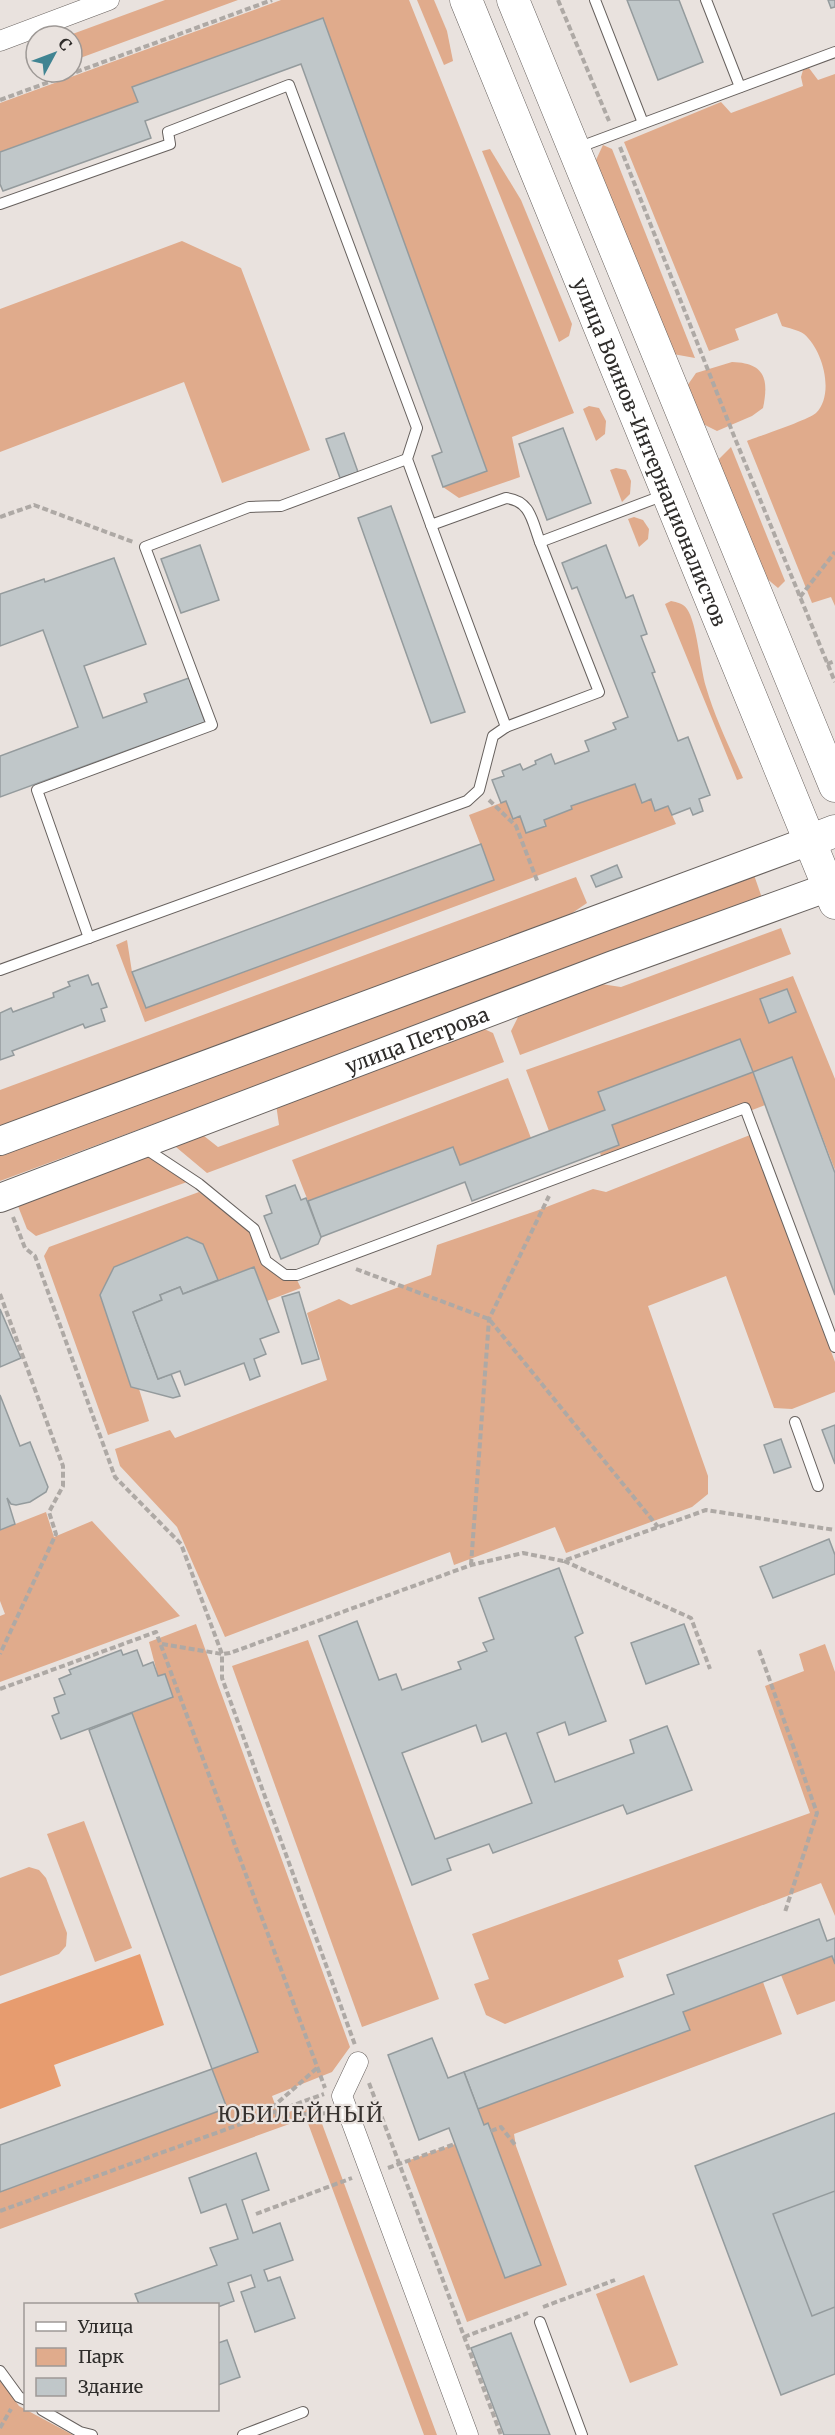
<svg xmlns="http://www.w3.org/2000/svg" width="835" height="2435" font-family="Merriweather,serif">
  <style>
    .green { fill: #e0ab8c }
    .forest { fill: #e79c6f }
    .building { fill: #c0c7c9; stroke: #949b9d; stroke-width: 1.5; fill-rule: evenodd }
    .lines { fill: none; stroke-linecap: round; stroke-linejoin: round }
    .service-casing { stroke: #67615e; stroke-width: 12 }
    .minor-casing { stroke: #67615e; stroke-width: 21 }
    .secondary-casing { stroke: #67615e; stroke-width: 30 }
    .primary-casing { stroke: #67615e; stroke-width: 33 }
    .path { stroke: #aea9a5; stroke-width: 4; stroke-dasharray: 6 3; stroke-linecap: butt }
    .service { stroke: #fff; stroke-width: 10 }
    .minor { stroke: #fff; stroke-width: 20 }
    .secondary { stroke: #fff; stroke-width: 28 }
    .primary { stroke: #fff; stroke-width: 32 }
    .labels { text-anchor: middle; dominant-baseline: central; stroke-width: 4.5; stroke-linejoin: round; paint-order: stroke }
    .street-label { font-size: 20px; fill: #2e2c2a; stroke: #e9e2de }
    .neighbourhood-label { font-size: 21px; letter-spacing: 1.5px; fill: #37322f; stroke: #e9e2de }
  </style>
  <rect width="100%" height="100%" fill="#e9e2de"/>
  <!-- green -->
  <g class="green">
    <path d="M165,0H238L72,61V36H67Z"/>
    <path d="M281,0H409L574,413L512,437L520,477L459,498L443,487L487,471L323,19L132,88L138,102L0,152V103Z"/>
    <path d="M417,0H434L447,31L453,61L444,65Z"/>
    <path d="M809,68L818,80L835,74V606L831,597L812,603L747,441C760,436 808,420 816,413C835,394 823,350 804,334C798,330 788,328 782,326L777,313L735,329L739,340L709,351L624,142L721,102L731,113L803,86L801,77L803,70Z"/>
    <path d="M603,145L612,149L695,358L673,354L595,162Z"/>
    <path d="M490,149L521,200L572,324L569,336L559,342L482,151Z"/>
    <path d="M182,241L241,268L310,450L222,483L184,382L0,452V309Z"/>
    <path d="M732,362C765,363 769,379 763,408L752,416L717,431L703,424L687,386L696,373Z"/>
    <path d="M589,406L599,408L606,421L605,434L596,441L583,409Z"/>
    <path d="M731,447L785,581L778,588L765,577L717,461Z"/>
    <path d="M616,468L626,470L631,481L630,494L622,502L610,470Z"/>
    <path d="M634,517L643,520L649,529L648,539L639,547L628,519Z"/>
    <path d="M671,601C677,602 684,604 687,609C697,623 700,667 706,687C715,718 730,748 743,778L737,780L665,604Z"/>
    <path d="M635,784L642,802L651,799L655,811L668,806L676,824L145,1022L116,945L127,940L132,972L146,1008L494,880L469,815L506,801L520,816L527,833L545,826L544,820L572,809L571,806Z"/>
    <path d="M754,875L762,898L0,1181V1156Z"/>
    <path d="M576,877L587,903L553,926L0,1131V1090Z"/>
    <path d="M781,928L791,954L520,1055L511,1031L518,1017L601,984L621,987Z"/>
    <path d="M793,976L835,1079V1170L792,1058L753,1072L765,1105L605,1166L600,1153L619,1145L612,1125L752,1072L740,1039L598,1092L605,1110L549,1131L526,1070Z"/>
    <path d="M482,1028L493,1033L504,1062L207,1173L170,1142L199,1132L218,1147L279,1125L276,1104Z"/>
    <path d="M508,1078L531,1138L460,1165L452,1147L308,1201L292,1160Z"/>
    <path d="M750,1135L835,1362V1392L792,1409L774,1408L726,1276L648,1306L708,1476V1494L692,1507L566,1553L555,1527L454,1565L450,1552L225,1637L177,1527L120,1466L115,1449L170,1430L175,1438L327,1380L307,1313L339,1299L351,1305L431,1275L437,1245L536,1211L593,1189L606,1192Z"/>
    <path d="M143,1153L187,1182L36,1236L27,1229L16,1201Z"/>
    <path d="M199,1192L250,1231L265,1264L296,1278L301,1288L267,1301L254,1267L218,1280L203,1244L187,1237L114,1267L100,1295L131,1387L139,1389L149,1421L108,1435L44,1256L49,1247Z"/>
    <path d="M46,1512L54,1537L92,1521L180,1616L0,1682V1616L5,1614L0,1601V1530Z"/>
    <path d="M196,1624L350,2047L332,2072L272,2096L279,2116L314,2102L437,2435H424L306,2118L0,2229V2192L226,2108L212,2069L258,2052L132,1713L173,1697L165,1674L158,1676L149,1642Z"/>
    <path d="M308,1640L439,1999L362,2027L232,1666Z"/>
    <path d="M825,1644L835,1672V1916L821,1883L618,1960L624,1977L505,2024L486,2015L474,1984L489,1979L472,1934L810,1813L765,1686L804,1671L799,1654Z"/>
    <path d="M84,1821L132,1948L95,1962L47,1834Z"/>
    <path d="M29,1867L39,1870L46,1878L67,1933L66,1946L59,1954L0,1976V1878Z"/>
    <path d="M832,1956L835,1964V2001L797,2015L781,1975Z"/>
    <path d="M763,1982L782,2034L514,2134L516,2146L567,2285L467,2322L407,2161L455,2144L505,2278L540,2265L488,2124L484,2125L478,2109L690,2029L683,2012Z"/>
    <path d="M644,2275L678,2365L630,2383L596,2294Z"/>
    <path d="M0,2380L19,2406L73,2435H0Z"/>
  </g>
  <!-- forest -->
  <path class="forest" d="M140,1954L164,2025L54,2065L61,2086L0,2109V2004Z"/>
  <!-- building -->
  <g class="building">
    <path d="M627,0H679L703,62L658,80Z"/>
    <path d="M828,0H835V7L831,8Z"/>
    <path d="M323,18L487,471L443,487L432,456L442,452L301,64L145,121L151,138L3,191L0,184V152L138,102L132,87Z"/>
    <path d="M563,428L591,503L547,520L519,444Z"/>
    <path d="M344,433L358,472L340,478L326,439Z"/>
    <path d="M391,506L465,712L431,723L358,518Z"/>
    <path d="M200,545L219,600L181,613L161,559Z"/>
    <path d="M606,545L626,598L633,595L647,634L641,636L655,672L652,673L678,741L688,737L710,795L699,799L703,811L693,815L690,808L672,815L668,806L655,811L651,799L642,803L635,784L571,806L572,809L544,820L546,826L526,833L520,816L513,819L506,801L501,803L492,780L504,776L502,771L520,764L523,770L536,764L535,761L551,754L555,764L589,751L585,741L616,729L613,723L628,717L577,587L572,589L562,563Z"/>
    <path d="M114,558L146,644L84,666L103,718L147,702L144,694L189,678L205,722L0,797V756L78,727L43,630L0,646V594L44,579L45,582Z"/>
    <path d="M481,844L494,880L146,1008L132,972Z"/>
    <path d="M617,865L622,877L596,887L591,876Z"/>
    <path d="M88,975L92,985L98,983L107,1007L101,1009L105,1021L85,1028L83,1024L12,1051L14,1055L0,1060V1013L11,1008L13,1012L54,997L53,993L70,986L68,982Z"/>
    <path d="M787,989L796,1012L769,1023L760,999Z"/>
    <path d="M740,1039L753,1072L612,1125L619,1145L472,1201L465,1182L321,1237L308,1201L453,1147L460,1165L541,1134L605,1110L598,1092Z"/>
    <path d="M792,1057L835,1173V1295L753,1072Z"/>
    <path d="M295,1185L301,1200L306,1198L321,1237L318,1244L281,1259L264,1216L272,1213L266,1196Z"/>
    <path d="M187,1237L203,1244L218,1280L183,1294L180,1287L160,1295L162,1300L133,1312L158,1379L171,1374L180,1396L173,1398L131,1387L100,1295L114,1267Z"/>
    <path d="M254,1267L279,1332L260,1339L266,1354L254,1359L260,1376L250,1380L244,1363L185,1385L180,1371L158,1379L133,1312L162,1300L160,1295L180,1287L183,1294Z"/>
    <path d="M299,1292L319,1359L302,1364L282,1297Z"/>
    <path d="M0,1309L21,1358L0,1367Z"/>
    <path d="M0,1395L20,1446L30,1442L48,1487L46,1492L30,1502L16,1505L11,1504L7,1498L15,1524L0,1530Z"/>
    <path d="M835,1425V1464L822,1430Z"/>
    <path d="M781,1439L791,1467L774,1473L764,1445Z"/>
    <path d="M829,1539L835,1555V1574L773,1598L760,1567Z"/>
    <path d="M559,1568L583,1633L575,1637L606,1721L569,1735L565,1722L537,1733L555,1782L634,1753L630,1740L667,1726L692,1790L627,1814L623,1805L493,1853L489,1844L447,1859L451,1870L412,1885L319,1636L357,1621L379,1680L396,1674L402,1690L461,1669L458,1662L487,1651L483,1643L494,1639L479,1598ZM476,1725L482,1742L506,1733L532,1803L435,1839L402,1753Z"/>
    <path d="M684,1624L699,1664L646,1684L631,1643Z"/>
    <path d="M121,1650L123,1655L137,1650L143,1666L153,1662L158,1676L165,1674L173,1697L61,1739L52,1716L59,1713L54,1698L65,1694L59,1679L71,1674L69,1670Z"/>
    <path d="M132,1713L258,2052L212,2069L89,1730Z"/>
    <path d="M819,1919L827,1941L835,1938V1964L832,1956L683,2012L690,2030L478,2109L464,2072L674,1994L667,1975Z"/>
    <path d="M432,2038L448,2078L464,2072L484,2125L488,2123L541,2265L505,2278L449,2128L419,2140L388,2055Z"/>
    <path d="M212,2069L227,2108L0,2192V2145Z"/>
    <path d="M835,2113V2374L781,2395L695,2166Z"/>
    <path d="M256,2153L269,2190L242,2200L253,2233L280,2223L293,2260L264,2270L268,2281L280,2277L295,2318L255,2332L241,2292L255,2287L251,2275L228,2283L234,2301L218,2307V2304H139L135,2294L217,2265L210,2248L238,2239L226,2204L201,2213L189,2178Z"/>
    <path d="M835,2191V2307L812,2316L773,2214Z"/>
    <path d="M511,2333L550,2435H504L471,2348Z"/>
    <path d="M227,2340L240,2377L218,2385V2343Z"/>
  </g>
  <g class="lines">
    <defs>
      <g id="service">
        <path d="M595,0L643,123"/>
        <path d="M706,0L740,87"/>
        <path d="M577,148L835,52"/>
        <path d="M0,204L170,144L168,132L289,85L417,428L407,459L431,525L506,498C531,501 532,521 540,542L667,494"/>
        <path d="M506,727L599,692L540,542"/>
        <path d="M89,938L37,790L212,725L145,547L249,507L281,506L407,459"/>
        <path d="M0,970L467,801L479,790L493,736L506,727L431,525"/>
        <path d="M143,1147L199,1184L254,1229L266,1261L285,1275H297L745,1108L835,1347"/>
        <path d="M795,1422L818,1486"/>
        <path d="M540,2322L582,2435"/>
        <path d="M0,2371L19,2397L26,2400"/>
        <path d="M42,2410L80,2432L92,2435"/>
        <path d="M243,2435L303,2412"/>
      </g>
      <g id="minor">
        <path d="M0,41L109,0"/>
        <path d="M358,2062L342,2096L468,2435"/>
      </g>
      <g id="secondary">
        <path d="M0,1141L809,841"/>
        <path id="s1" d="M0,1198L613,965L829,887"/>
      </g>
      <g id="primary">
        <path id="s2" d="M466,0L835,903"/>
        <path d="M513,0L835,786"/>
        <path d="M809,841L835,831"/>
      </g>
    </defs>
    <!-- service casing -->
    <use href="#service" class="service-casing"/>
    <!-- minor casing -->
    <use href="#minor" class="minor-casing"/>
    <!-- secondary casing -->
    <use href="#secondary" class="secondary-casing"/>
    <!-- primary casing -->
    <use href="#primary" class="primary-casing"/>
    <!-- path -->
    <g class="path">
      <path d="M558,0L609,121"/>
      <path d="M0,100L272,0"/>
      <path d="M620,147L734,436L835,682"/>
      <path d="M0,517L34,505L133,542"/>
      <path d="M800,597L835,552"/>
      <path d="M827,664L835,661"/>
      <path d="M489,800L516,826L538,883"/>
      <path d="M13,1217L25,1248L35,1256L115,1477L181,1544L222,1654V1678L355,2045"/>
      <path d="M356,1269L489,1319L658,1527"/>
      <path d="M0,1294L63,1466V1486L49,1512L56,1534L0,1654"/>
      <path d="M564,1561L691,1618L710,1669"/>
      <path d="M471,1565L489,1319L549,1196"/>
      <path d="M162,1644L222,1654L230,1653L471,1565L523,1553L563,1561L706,1510L835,1530"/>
      <path d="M759,1650L817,1813L785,1912"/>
      <path d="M0,1689L156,1632L325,2088"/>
      <path d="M369,2083L501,2435"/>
      <path d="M265,2114L317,2068"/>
      <path d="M266,2116L330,2113"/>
      <path d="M491,2131L501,2127L516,2146"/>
      <path d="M388,2168L455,2144"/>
      <path d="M0,2211L324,2094"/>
      <path d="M256,2214L352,2178"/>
      <path d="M543,2307L615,2280"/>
      <path d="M464,2337L528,2313"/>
      <path d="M0,2428L11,2409"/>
    </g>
    <!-- service -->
    <use href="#service" class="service"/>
    <!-- minor -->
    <use href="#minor" class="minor"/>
    <!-- secondary -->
    <use href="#secondary" class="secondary"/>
    <!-- primary -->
    <use href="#primary" class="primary"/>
  </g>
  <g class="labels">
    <!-- street labels -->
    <g class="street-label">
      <text stroke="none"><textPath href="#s2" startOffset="488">улица Воинов-Интернационалистов</textPath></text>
      <text stroke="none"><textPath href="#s1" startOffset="446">улица Петрова</textPath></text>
    </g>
    <!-- neighbourhood labels -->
    <g class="neighbourhood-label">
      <text x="301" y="2114">ЮБИЛЕЙНЫЙ</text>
    </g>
  </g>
  <!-- legend -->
  <rect x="24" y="2303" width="195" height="108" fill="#e9e2de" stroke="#9e9996" stroke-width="1.5"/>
  <rect x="36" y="2322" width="30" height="9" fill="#ffffff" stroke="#9e9996" stroke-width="1.5"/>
  <text x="78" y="2333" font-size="18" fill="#2e2c2a">Улица</text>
  <rect x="36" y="2348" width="30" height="18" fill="#e0ab8c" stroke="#9e9996" stroke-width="1.5"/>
  <text x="78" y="2363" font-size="18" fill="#2e2c2a">Парк</text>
  <rect x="36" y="2378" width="30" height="18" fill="#c0c7c9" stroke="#9e9996" stroke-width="1.5"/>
  <text x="78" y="2393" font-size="18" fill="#2e2c2a">Здание</text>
  <!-- north arrow -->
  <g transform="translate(54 54) rotate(49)"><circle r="28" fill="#e9e2de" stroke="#9e9996" stroke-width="1.5"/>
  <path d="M0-4.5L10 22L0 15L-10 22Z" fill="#408492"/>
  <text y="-9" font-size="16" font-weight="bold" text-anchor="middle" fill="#2e2c2a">С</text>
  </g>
</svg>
